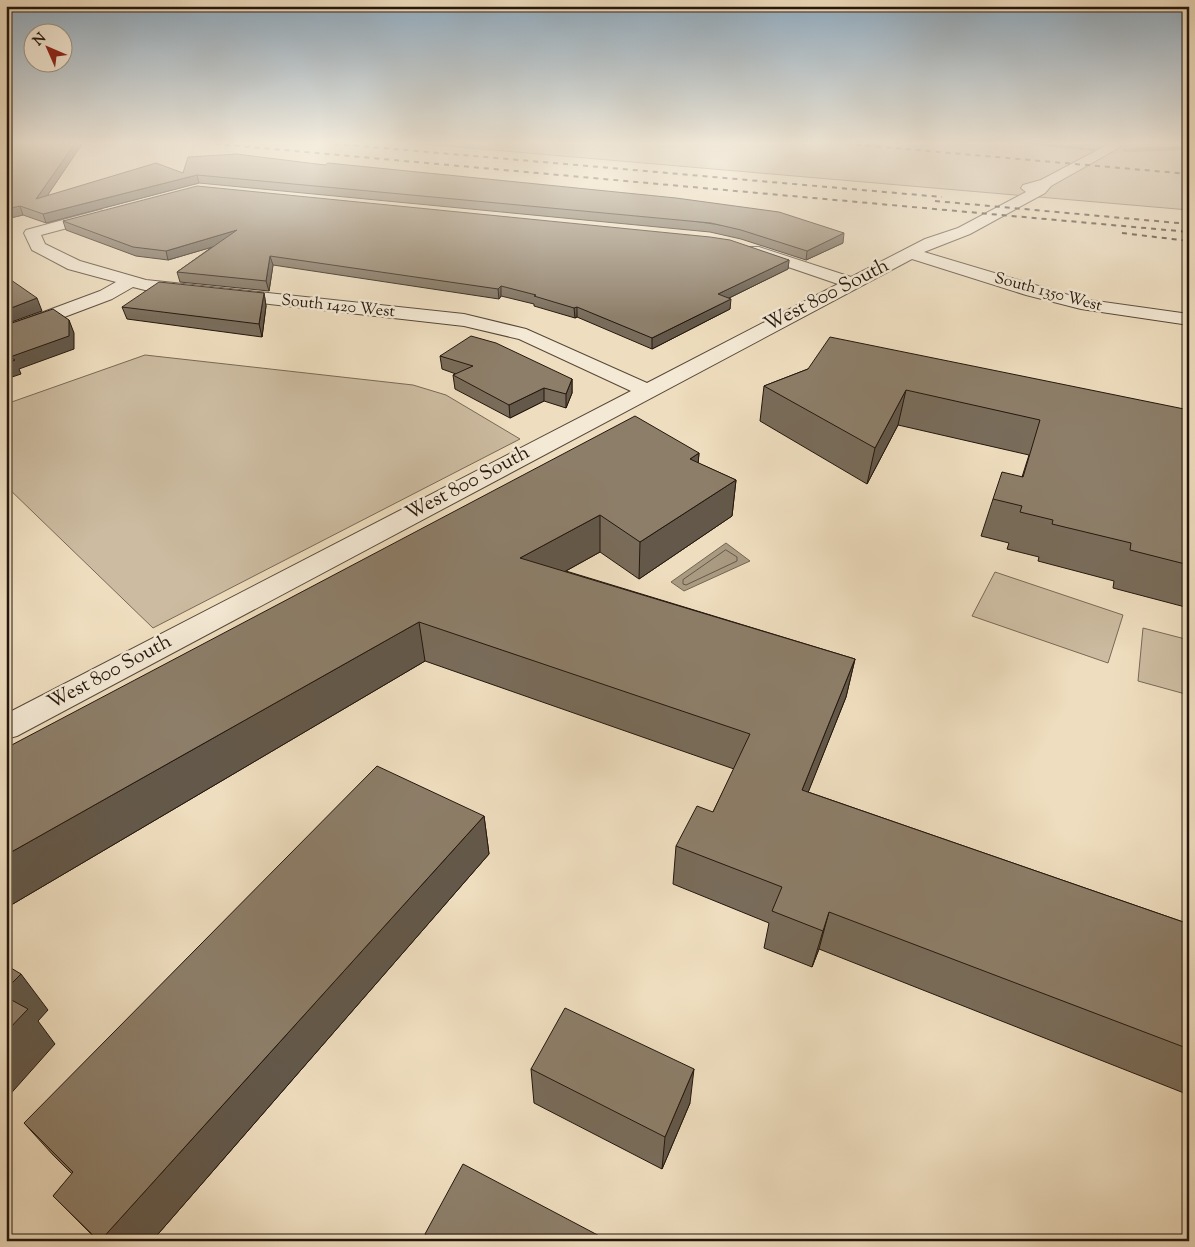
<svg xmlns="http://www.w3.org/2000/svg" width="1195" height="1247" font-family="'Sorts Mill Goudy',serif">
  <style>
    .green { fill: #ccbba0; stroke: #786956 }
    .water { fill: #a99a82; stroke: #746653 }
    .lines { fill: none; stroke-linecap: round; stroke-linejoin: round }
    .shore { stroke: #665848; stroke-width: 1 }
    .stream { fill: #746653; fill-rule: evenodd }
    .minor-casing { stroke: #564839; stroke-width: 2 }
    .minor { fill: #f4e9d5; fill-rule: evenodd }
    .rail { stroke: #24170d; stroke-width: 2; stroke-dasharray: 5 5; stroke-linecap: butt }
    .wall { fill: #796c5a; stroke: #24170d }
    .shaded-wall { fill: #63584a; stroke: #24170d }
    .building { fill: #8d7e69; stroke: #24170d }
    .labels { text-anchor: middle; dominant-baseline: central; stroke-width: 5; stroke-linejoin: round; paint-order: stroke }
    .far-street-label { font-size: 16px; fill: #24170d; stroke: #f4e9d5 }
    .street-label { font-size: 20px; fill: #24170d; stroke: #f4e9d5 }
  </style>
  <rect width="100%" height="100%" fill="#eeddbe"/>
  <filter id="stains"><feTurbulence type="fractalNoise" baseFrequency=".004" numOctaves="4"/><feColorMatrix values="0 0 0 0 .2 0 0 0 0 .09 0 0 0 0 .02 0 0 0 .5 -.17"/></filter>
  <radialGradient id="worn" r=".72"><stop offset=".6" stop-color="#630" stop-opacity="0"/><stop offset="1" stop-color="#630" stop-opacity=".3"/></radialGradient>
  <!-- green -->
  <g class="green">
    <path d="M400,142H1189V210Z"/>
    <path d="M145,355L413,385L446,395L520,439L153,628L6,486V404Z"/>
    <path d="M995,572L1123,615L1108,663L972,616Z"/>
    <path d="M1143,628L1189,640V695L1138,681Z"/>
  </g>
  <!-- water -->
  <path class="water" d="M726,543L750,561L684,591L671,582Z"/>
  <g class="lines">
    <!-- shore -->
    <path class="shore" d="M726,550L737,557V561L686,585L683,584V580Z"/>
    <!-- stream -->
    <g class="stream">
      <path d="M1010,142H1033L1096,149L1093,151Z"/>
      <path d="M1189,146V150L1125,152L1122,150L1125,148Z"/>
    </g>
    <defs>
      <path id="minor" d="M1113,142H1129L1051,186L1045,193L970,234L924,252L1082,299L1189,314V325L1081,309L1026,295L912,259L17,736L6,739V714L631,391L519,339L464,326L145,290L133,287L112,299L6,339V326L100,291L116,282L68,269L32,250L24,233L26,230L100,210L105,212L108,215L105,218L41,235L45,244L80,261L146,280L464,314L526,329L647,383L838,284L747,253L745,250L747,247H759L851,277L925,239L958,228L1026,192L1021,188L1023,185L1041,180Z"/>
    </defs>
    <!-- minor casing -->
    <use href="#minor" class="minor-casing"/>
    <!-- minor -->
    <use href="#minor" class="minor"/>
    <!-- rail -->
    <g class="rail">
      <path d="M195,142L1189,232"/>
      <path d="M314,142L942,197"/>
      <path d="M826,142L1189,174"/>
      <path d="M935,201L1189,224"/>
      <path d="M1122,233L1189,241"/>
    </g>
  </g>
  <!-- wall -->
  <g class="wall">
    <path d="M6,142H82V144L47,196L183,173L236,154L843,243L806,260L741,239L710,232L199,183L46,223L23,215L6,219Z"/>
    <path d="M63,221L789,260L788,269L729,298L730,309L652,349L577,317L575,318L534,306V304L501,296L499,299L273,265L269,291L180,282L177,272L212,247L168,260L136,256L66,230Z"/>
    <path d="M264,293L266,306L262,337L127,319L122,307Z"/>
    <path d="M440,356L572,379V393L566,408L544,401L510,418L455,389L453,375L456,374L442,369Z"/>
    <path d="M808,369L1189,410V608L1113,588L1114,581L1038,561L1039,557L1007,549L1009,543L981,536L993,499L1022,477L1029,455L898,425L867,484L760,421L764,386Z"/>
    <path d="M699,453L698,463L736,480L732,516L639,579L600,552L566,571L855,659L846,697L808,792L1189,924V1095L819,949L812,967L764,948L769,923L673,884L676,846L713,812L734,769L425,661L6,908V748Z"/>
    <path d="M484,816L489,854L152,1241H98L53,1196L72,1174L53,1155L24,1123Z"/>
    <path d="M531,1069L690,1103L662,1169L534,1103Z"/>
    <path d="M425,1234L609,1241H428Z"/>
  </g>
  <!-- shaded-wall -->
  <g class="shaded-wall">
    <path d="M76,142H82V144L39,208L36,199Z"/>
    <path d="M197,175L199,183L46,223L43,214Z"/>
    <path d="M20,206L23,215L6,219V209Z"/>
    <path d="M237,230L240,239L168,260L166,251Z"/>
    <path d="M844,233L843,243L806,260L807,251Z"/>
    <path d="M270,256L273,265L269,291L266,281Z"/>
    <path d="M789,260L788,269L717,304L718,294Z"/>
    <path d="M501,286V296L499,299L498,289Z"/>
    <path d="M264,293L266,306L262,337L259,324Z"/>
    <path d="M37,298L42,311L6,324V310Z"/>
    <path d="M731,299L730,309L652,349V338Z"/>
    <path d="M577,307V317L575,318L574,308Z"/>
    <path d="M69,320L74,333V349L19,369L21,374L6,379V364L10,357Z"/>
    <path d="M572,379V393L566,408V394Z"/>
    <path d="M544,388V401L510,418L509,405Z"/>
    <path d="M906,390L898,425L867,484L875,448Z"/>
    <path d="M699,453L696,489L690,459Z"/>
    <path d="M736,480L732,516L639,579L640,542Z"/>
    <path d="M600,515V552L522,595L520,558Z"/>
    <path d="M419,622L425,661L6,908V855Z"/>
    <path d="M855,659L846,697L794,828L802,790Z"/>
    <path d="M484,816L489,854L152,1241H100Z"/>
    <path d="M829,912L819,949L812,967L823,931Z"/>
    <path d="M21,974L48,1010L38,1021L55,1044L6,1099V989Z"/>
    <path d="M694,1069L690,1103L662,1169L665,1137Z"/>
  </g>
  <!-- building -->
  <g class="building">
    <path d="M6,142H76L36,199L156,163L183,173L188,157L236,154L325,165L328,163L676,198L779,212L844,233L807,251L741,230L711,223L197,175L43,214L20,206L6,209Z"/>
    <path d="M197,186L710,237L730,240L789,260L718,294L731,299L652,338L577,307L574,308L534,296L536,295L501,286L498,289L270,256L266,281L177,272L237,230L166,251L133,247L63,221Z"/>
    <path d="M11,280L37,298L6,310V282Z"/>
    <path d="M159,282L264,293L259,324L122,307Z"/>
    <path d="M53,309L69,320V336L10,357L15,360L6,364V325Z"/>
    <path d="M471,336L496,343L572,379L566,394L544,388L509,405L453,375L473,366L440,356Z"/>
    <path d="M830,337L1189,410V565L1130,550L1131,543L1052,524L1053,520L1020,512L1022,506L993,499L1002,472L1023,477L1040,420L906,390L875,448L764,386L808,369Z"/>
    <path d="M635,416L699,453L690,459L736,480L640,542L600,515L520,558L855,659L802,790L1189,924V1049L829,912L823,931L772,911L782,887L676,846L697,806L713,812L750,734L419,622L6,855V748Z"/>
    <path d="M377,766L484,816L100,1241H99L53,1196L73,1172L24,1123Z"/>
    <path d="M6,965L21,974L6,989Z"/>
    <path d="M6,997L28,1009L6,1032Z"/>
    <path d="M565,1008L694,1069L665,1137L531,1069Z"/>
    <path d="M463,1164L609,1241H436L425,1234Z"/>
  </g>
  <!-- sky -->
  <linearGradient id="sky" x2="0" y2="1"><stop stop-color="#8faabf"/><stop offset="0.45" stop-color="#f7f0e2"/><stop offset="1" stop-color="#f7f0e2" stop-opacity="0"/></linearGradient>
  <rect width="1195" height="317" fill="url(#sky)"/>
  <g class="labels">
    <!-- far-street labels -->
    <g class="far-street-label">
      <text transform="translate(1048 293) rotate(15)">South 1350 West</text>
      <text transform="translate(338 307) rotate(6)">South 1420 West</text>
    </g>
    <!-- street labels -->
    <g class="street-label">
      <text transform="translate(827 296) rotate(-27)">West 800 South</text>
      <text transform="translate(468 484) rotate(-28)">West 800 South</text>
      <text transform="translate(110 673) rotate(-28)">West 800 South</text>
    </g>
  </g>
  <!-- margin -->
  <rect width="1195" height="1247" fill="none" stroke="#eeddbe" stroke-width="25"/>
  <rect x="8" y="8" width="1180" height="1232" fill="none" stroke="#24170d" stroke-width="2.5"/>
  <rect x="12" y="12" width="1170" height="1222" fill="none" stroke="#24170d"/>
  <!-- north arrow -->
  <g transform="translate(48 48) rotate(315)"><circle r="24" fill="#f4e9d5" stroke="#a19585"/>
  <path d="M0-4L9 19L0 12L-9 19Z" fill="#8f2418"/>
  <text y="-8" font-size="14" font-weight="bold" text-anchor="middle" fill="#24170d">N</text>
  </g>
  <rect width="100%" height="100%" filter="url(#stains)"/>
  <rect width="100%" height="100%" fill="url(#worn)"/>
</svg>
